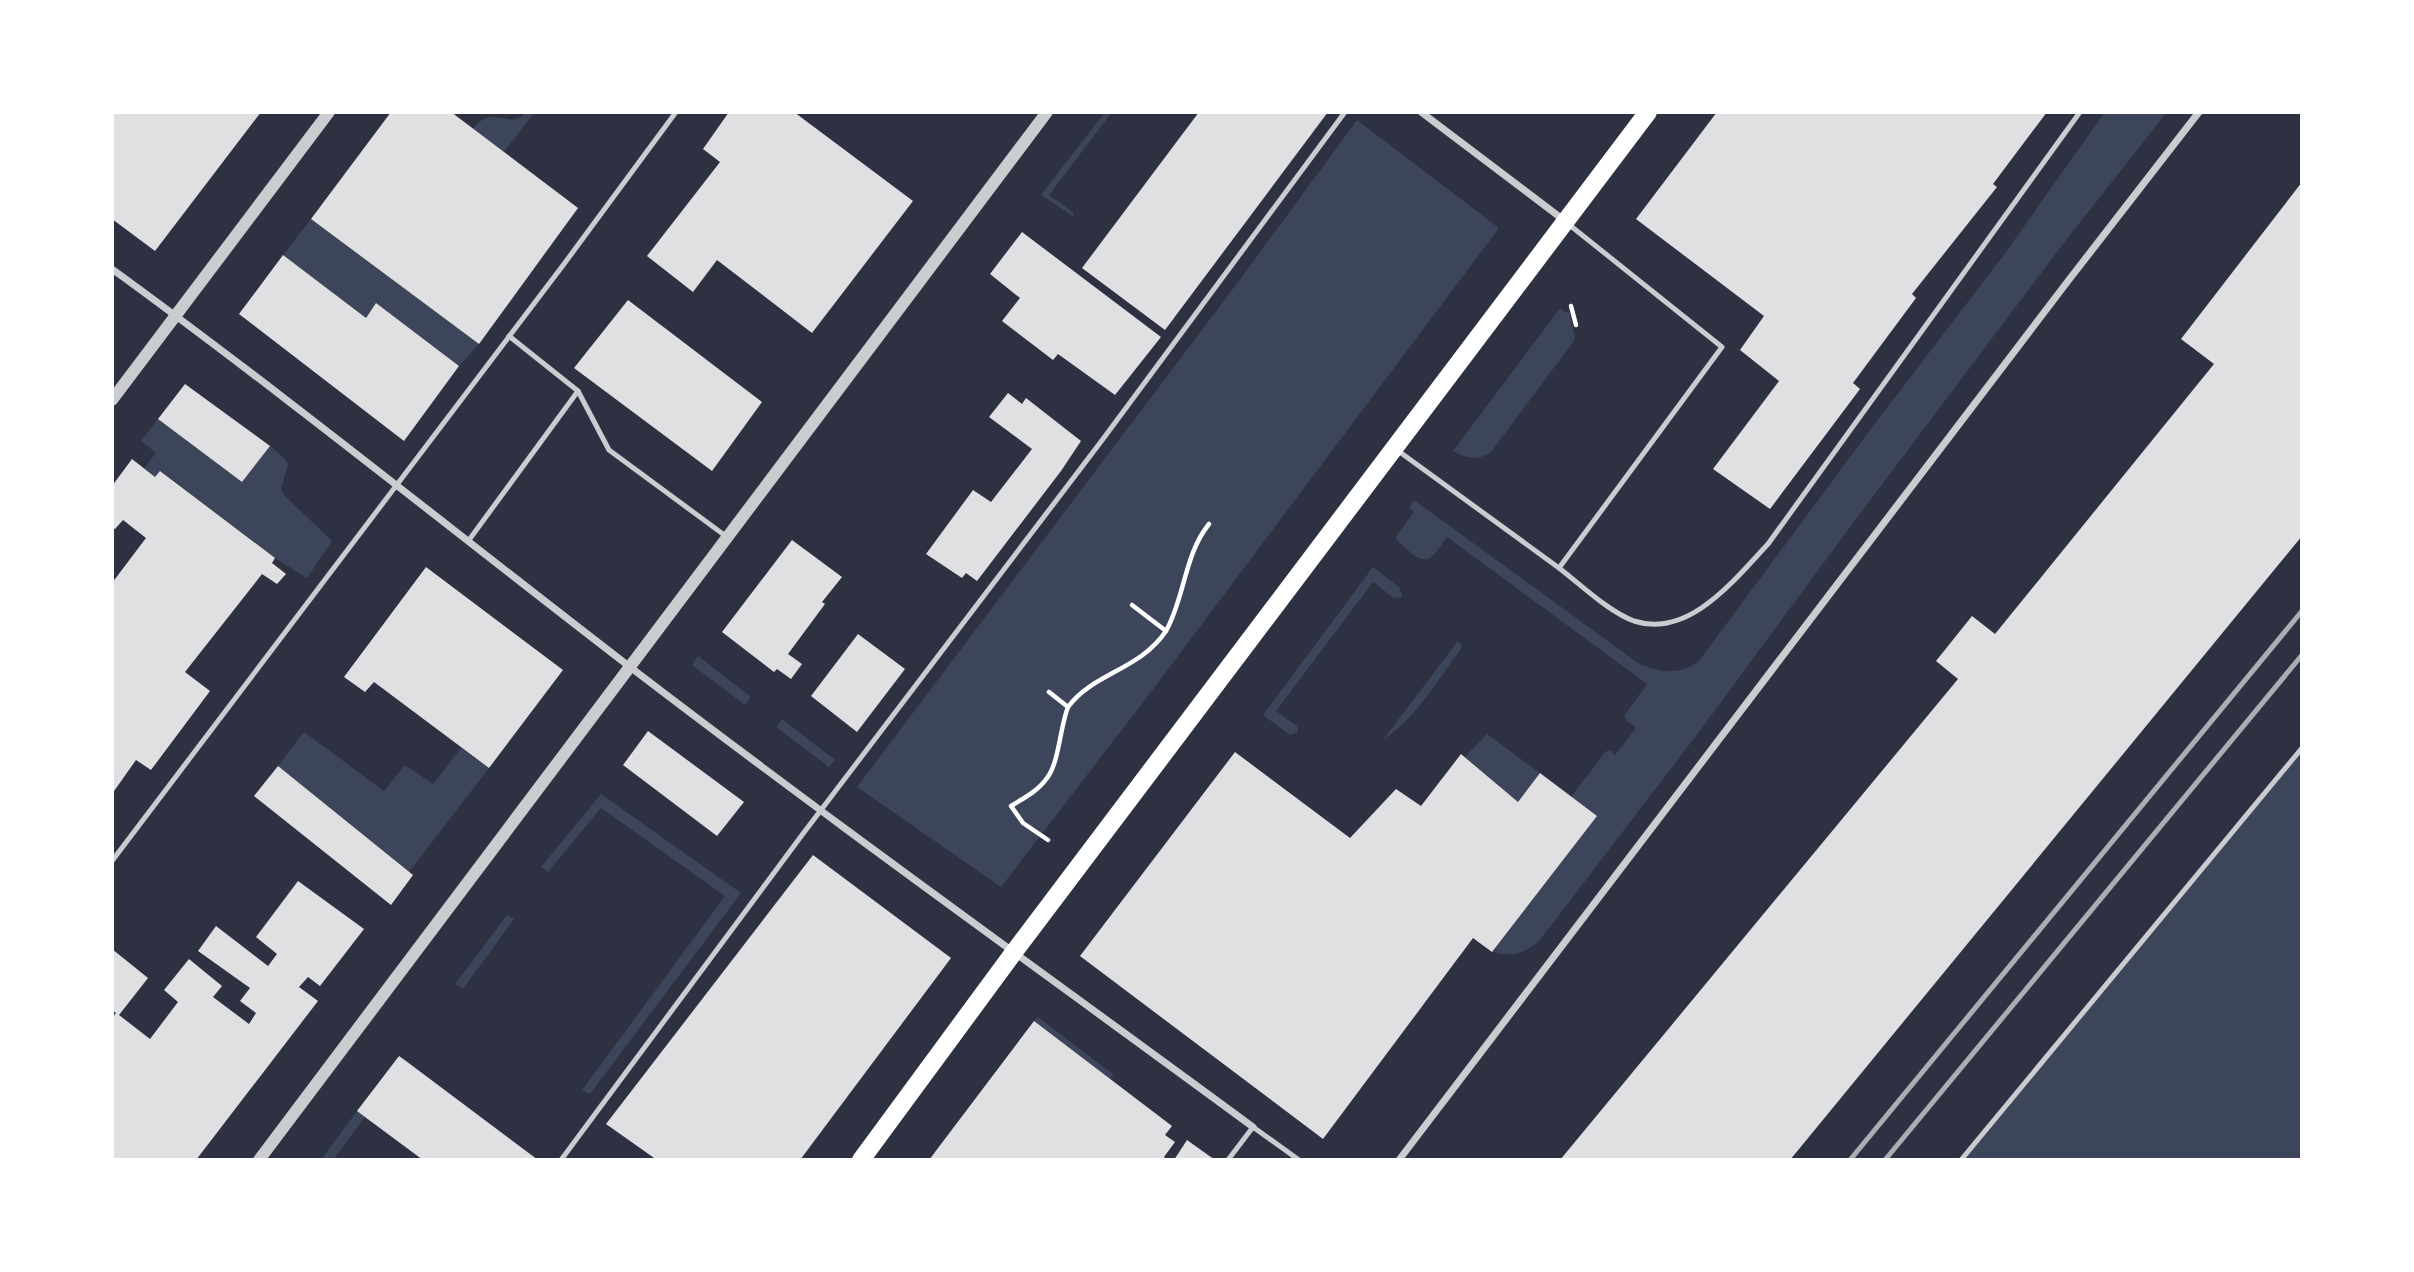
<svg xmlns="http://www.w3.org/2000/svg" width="2414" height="1272" font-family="Bitter,serif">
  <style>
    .green { fill: #3c4559 }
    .building { fill: #e0e0e3 }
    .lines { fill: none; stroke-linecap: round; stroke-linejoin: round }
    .path { stroke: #fff; stroke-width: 4.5 }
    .service { stroke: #caccd0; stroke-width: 5 }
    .minor { stroke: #caccd0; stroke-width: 7 }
    .tertiary { stroke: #caccd0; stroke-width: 12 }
    .primary { stroke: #fff; stroke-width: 18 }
    .rail { stroke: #abadb3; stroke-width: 5 }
  </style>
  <rect width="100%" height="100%" fill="#2d3142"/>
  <!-- green -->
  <g class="green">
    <path d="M526,112H535L504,152L473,129C492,102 510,132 526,112Z"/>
    <path d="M1105,112H1112L1049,195L1074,213L1073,216L1041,195Z"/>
    <path d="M2105,112H2167L2063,244L1853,523L1702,728L1540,940C1524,954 1513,957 1492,952L1597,816L1571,797L1605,752L1610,750L1615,755L1636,728L1626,720L1624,716L1647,684L1447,537C1442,543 1435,557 1428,559C1418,563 1402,544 1395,538L1414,512L1409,508L1414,500L1638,663C1658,673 1681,675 1699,661L1873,426L2003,256Z"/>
    <path d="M1357,120L1499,228L1154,688L1001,887L857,787L1238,282Z"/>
    <path d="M311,219L479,344L459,366L376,303L366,318L283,255Z"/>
    <path d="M1560,308L1566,313L1569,311L1575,337L1574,341L1491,452C1478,462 1466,458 1453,451Z"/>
    <path d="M158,419L242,482L270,446L286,460L288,465L281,489L284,495L332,541L307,578L275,558L161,471L155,477L144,468L156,453L141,441Z"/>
    <path d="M1373,567L1400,588L1402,597L1394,598L1373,582L1276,711L1297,726L1298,732L1290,735L1263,715Z"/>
    <path d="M1458,641L1462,646L1460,650C1437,681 1416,718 1383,740Z"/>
    <path d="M698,656L751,697L745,705L692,665Z"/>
    <path d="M782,719L835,760L829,767L776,727Z"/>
    <path d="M304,732L384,791L405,765L433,784L461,748L489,768L409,872L278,766Z"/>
    <path d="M1487,734L1540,773L1518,802L1465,757Z"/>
    <path d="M2302,748V1160H1961Z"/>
    <path d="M601,794L741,893L590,1094L582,1090L725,896L601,808L548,872L541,867Z"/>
    <path d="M507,915L514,919L463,989L455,984Z"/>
    <path d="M1038,1017L1114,1075L1110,1079L1034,1021Z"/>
    <path d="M357,1111L365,1117L333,1160H321Z"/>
  </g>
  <!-- building -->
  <g class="building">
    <path d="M112,112H261L155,251L112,219Z"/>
    <path d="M391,112H451L578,208L479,344L311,219Z"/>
    <path d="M729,112H794L913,201L812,333L717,260L693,292L647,256L720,162L703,149Z"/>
    <path d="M1199,112H1328L1165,330L1082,268Z"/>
    <path d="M1717,112H2047L1993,184L1997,187L1912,294L1916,298L1853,383L1860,389L1770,509L1713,469L1779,381L1740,350L1764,316L1636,219Z"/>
    <path d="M2302,182V536L1790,1160H1560L1958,679L1936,661L1972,616L1995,634L2214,364L2181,339Z"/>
    <path d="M1022,232L1161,337L1115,395L1058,354L1053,360L1002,321L1020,298L990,274Z"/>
    <path d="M283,255L366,318L376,303L459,366L404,441L239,314Z"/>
    <path d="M628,300L762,402L712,471L574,368Z"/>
    <path d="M185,384L270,446L242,482L158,419Z"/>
    <path d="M1008,393L1022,404L1026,398L1081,441L1061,471L977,581L966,573L962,578L926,554L973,490L991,502L1032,449L989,417Z"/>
    <path d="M132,459L155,477L160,471L275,558L272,563L286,574L277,584L262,574L185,672L210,691L151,770L136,760L112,794V583L146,538L123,520L115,529L112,528V486Z"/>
    <path d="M792,540L842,577L822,602L825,604L788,654L802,664L791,679L777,669L774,672L722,632Z"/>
    <path d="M426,567L563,670L489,768L374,682L365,692L344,677Z"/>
    <path d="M858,634L905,669L857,732L811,696Z"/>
    <path d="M648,731L744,802L717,836L623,765Z"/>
    <path d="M1235,752L1350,838L1396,789L1421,806L1461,754L1518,802L1540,773L1597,816L1492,952L1473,938L1323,1139L1080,956Z"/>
    <path d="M278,766L413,875L391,905L254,796Z"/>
    <path d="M813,855L951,958L800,1160H657L606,1124Z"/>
    <path d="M298,881L364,929L320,986L308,977L299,987L318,1001L196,1160H112V1018L116,1013L112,1010V949L148,978L119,1015L150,1039L178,1002L164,990L189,959L222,986L213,997L249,1024L256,1013L240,1001L250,988L198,951L216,926L268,966L277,954L256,937Z"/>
    <path d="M1034,1021L1172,1126L1165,1135L1175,1142L1164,1157L1167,1160H929Z"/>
    <path d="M399,1056L406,1061L538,1160H423L365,1117L357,1111Z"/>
    <path d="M1187,1140L1215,1160H1174Z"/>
  </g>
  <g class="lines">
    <!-- path -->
    <g class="path">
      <path d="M1571,306L1576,325"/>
      <path d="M1166,631C1185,597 1184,555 1209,524"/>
      <path d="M1068,707C1093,673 1140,670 1166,631L1132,605"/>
      <path d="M1048,840L1023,823L1011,806C1024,798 1038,791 1047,778C1059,763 1060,727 1068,707L1049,692"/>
    </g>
    <!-- service -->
    <g class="service">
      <path d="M509,336L578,391L609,450L727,537"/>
      <path d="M1397,450L1559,568L1722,347L1567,223"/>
      <path d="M469,540L578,391"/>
      <path d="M1559,568C1580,584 1609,612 1634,621C1689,639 1735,579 1768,544L2080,112"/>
      <path d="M112,861L564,264L676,112"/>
      <path d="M561,1160L802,835L1103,439L1345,112"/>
      <path d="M1228,1160L1253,1127L1299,1160"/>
      <path d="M1961,1160L2302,748"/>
    </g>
    <!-- minor -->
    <g class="minor">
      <path d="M1421,112L1565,221"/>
      <path d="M112,269C288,397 457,534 630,667C835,824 1045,974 1253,1127"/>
      <path d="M1399,1160L2068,281L2199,112"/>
    </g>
    <!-- tertiary -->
    <g class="tertiary">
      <path d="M112,400L329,112"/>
      <path d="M259,1160L1047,112"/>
    </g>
    <!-- primary -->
    <path class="primary" d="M861,1160L1014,952L1648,112"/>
    <!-- rail -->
    <g class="rail">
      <path d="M1850,1160L2302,611"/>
      <path d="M1885,1160L2302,655"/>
    </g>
  </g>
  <!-- border -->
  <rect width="2414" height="1272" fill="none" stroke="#ffffff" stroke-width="228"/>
</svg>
